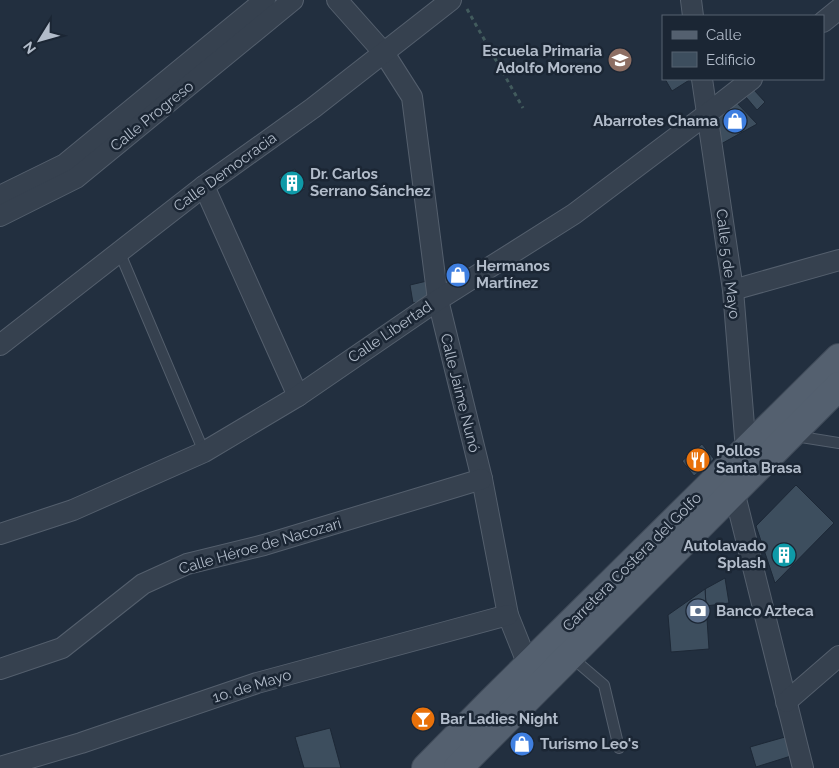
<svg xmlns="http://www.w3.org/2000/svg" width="839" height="768" font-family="Raleway,sans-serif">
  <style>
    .building { fill: #3d4e5e; stroke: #1d2836 }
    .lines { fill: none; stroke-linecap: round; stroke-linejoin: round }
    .lane-casing { stroke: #545f6d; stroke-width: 12 }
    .street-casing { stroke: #545f6d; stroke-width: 22 }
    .primary-casing { stroke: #3f4a58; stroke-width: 30 }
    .path { stroke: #425b5d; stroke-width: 3; stroke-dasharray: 4 4; stroke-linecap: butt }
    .lane { stroke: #36414f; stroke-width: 10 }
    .street { stroke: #36414f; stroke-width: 20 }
    .primary { stroke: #54606f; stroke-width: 28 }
    .labels { text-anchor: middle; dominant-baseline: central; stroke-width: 5; stroke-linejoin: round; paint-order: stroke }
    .poi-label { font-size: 15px; font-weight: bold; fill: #b2bcca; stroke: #1b2634; text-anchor: start }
    .street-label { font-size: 15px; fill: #b2bcca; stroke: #1b2634 }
  </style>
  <rect width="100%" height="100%" fill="#222f3f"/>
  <!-- building -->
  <g class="building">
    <path d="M665,79H691L672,91Z"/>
    <path d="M754,90L765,102L757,110L746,97Z"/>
    <path d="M737,103L757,124L721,144L715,119Z"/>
    <path d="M295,169L305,189L288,196L279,177Z"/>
    <path d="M462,264L469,274L454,285L446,275Z"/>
    <path d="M427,281L431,299L413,303L410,285Z"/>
    <path d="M702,444L714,459L694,476L682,461Z"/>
    <path d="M796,485L834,523L775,583L756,526Z"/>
    <path d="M725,578L729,603L706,606L705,589Z"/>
    <path d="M705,589L709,649L671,652L668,615Z"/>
    <path d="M330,728L341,768H304L295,737Z"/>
    <path d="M785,737L791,756L756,767L750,747Z"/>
  </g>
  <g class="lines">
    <defs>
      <g id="lane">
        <path d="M119,251L204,452"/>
        <path d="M795,436L839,443"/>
        <path d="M570,656L604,685L619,748"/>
      </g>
      <g id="street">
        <path d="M337,0L384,53L412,97L438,300L482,479L508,615L528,665L537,672"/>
        <path d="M691,0L693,16"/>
        <path d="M823,22L839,9"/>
        <path d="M702,79L733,290L746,450"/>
        <path d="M204,186L298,396"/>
        <path d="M0,196L65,164L265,0"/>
        <path d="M0,216L76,178L293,0"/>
        <path d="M733,290L839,260"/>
        <path d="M0,345L204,186L313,108L451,0"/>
        <path d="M734,491L803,768"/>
        <path d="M0,534L73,510L204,452L298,396L438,300L574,214L707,114L752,79"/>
        <path d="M0,669L62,648L143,584L187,564L264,545L482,479"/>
        <path d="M786,702L839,656"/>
        <path d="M0,767L81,743L257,683L508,615"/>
      </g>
      <g id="primary">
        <path d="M426,768L491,702L839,358"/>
        <path d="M458,768L839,386"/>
      </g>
    </defs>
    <!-- lane casing -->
    <use href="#lane" class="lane-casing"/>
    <!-- street casing -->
    <use href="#street" class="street-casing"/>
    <!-- primary casing -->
    <use href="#primary" class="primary-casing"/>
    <!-- path -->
    <path class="path" d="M467,9L523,108"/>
    <!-- lane -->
    <use href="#lane" class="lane"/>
    <!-- street -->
    <use href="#street" class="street"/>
    <!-- primary -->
    <use href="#primary" class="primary"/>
  </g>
  <!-- icons -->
  <defs>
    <symbol id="school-disc" viewBox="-11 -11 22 22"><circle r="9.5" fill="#8d6e63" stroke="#1b2634"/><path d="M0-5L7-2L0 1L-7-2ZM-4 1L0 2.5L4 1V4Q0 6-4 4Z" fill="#fff"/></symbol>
    <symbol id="shop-disc" viewBox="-11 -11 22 22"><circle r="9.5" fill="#3f7fe0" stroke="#1b2634"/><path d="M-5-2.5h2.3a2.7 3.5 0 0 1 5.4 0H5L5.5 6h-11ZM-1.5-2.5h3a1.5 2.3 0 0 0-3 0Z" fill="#fff"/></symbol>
    <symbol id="building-disc" viewBox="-11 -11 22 22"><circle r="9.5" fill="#0f9aa8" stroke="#1b2634"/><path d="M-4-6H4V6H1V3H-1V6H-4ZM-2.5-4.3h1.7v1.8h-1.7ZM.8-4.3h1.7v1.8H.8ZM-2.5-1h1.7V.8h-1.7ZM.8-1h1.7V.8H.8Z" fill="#fff"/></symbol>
    <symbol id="restaurant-disc" viewBox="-11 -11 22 22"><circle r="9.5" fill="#e8710a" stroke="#1b2634"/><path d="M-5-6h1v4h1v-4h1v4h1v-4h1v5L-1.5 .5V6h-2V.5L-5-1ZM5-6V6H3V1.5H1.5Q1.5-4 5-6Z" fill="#fff"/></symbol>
    <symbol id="bank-disc" viewBox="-11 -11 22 22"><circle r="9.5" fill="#5c6f8a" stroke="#1b2634"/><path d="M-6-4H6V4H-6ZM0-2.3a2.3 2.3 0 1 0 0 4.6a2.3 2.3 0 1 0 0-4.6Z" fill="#fff"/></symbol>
    <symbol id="bar-disc" viewBox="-11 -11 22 22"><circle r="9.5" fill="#e8710a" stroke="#1b2634"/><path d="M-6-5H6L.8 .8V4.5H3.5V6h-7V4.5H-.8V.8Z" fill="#fff"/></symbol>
  </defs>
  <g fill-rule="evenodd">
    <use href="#school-disc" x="606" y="46" width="28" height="28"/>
    <use href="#shop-disc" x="721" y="107" width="28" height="28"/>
    <use href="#building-disc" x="278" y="169" width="28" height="28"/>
    <use href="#shop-disc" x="444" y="261" width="28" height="28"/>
    <use href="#restaurant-disc" x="684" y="446" width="28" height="28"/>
    <use href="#building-disc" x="770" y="541" width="28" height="28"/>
    <use href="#bank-disc" x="684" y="597" width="28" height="28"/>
    <use href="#bar-disc" x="409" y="705" width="28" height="28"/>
    <use href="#shop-disc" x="508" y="730" width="28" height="28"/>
  </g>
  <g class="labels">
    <!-- poi labels -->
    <g class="poi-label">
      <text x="602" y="51" text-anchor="end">Escuela Primaria<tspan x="602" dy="17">Adolfo Moreno</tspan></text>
      <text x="718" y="121" text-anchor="end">Abarrotes Chama</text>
      <text x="310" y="174">Dr. Carlos<tspan x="310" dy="17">Serrano Sánchez</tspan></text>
      <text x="476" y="266">Hermanos<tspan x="476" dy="17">Martínez</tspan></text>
      <text x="716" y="451">Pollos<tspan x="716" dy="17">Santa Brasa</tspan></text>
      <text x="766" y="546" text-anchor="end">Autolavado<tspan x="766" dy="17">Splash</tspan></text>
      <text x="716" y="611">Banco Azteca</text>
      <text x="440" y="719">Bar Ladies Night</text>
      <text x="540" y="744">Turismo Leo's</text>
    </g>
    <!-- street labels -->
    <g class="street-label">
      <text transform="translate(152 116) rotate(-39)">Calle Progreso</text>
      <text transform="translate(225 172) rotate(-36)">Calle Democracia</text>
      <text transform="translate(728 264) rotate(83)">Calle 5 de Mayo</text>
      <text transform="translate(390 332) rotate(-34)">Calle Libertad</text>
      <text transform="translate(460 393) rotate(76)">Calle Jaime Nunó</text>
      <text transform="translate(260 546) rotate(-16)">Calle Héroe de Nacozari</text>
      <text transform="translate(632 562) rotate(-45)">Carretera Costera del Golfo</text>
      <text transform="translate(252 686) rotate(-17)">1o. de Mayo</text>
    </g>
  </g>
  <!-- legend -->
  <rect x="662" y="15" width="162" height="65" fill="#1b2634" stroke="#576270"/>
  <rect x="672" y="31" width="25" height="8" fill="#54606f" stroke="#576270"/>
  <text x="706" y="40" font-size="15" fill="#b2bcca">Calle</text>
  <rect x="672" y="52" width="25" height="15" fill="#3d4e5e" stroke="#576270"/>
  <text x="706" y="65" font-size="15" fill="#b2bcca">Edificio</text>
  <!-- north arrow -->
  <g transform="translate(40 40) rotate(233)" stroke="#1b2634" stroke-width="4" paint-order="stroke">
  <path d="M0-4L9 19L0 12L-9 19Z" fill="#b2bcca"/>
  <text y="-8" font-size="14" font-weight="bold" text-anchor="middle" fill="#b2bcca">N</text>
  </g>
</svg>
